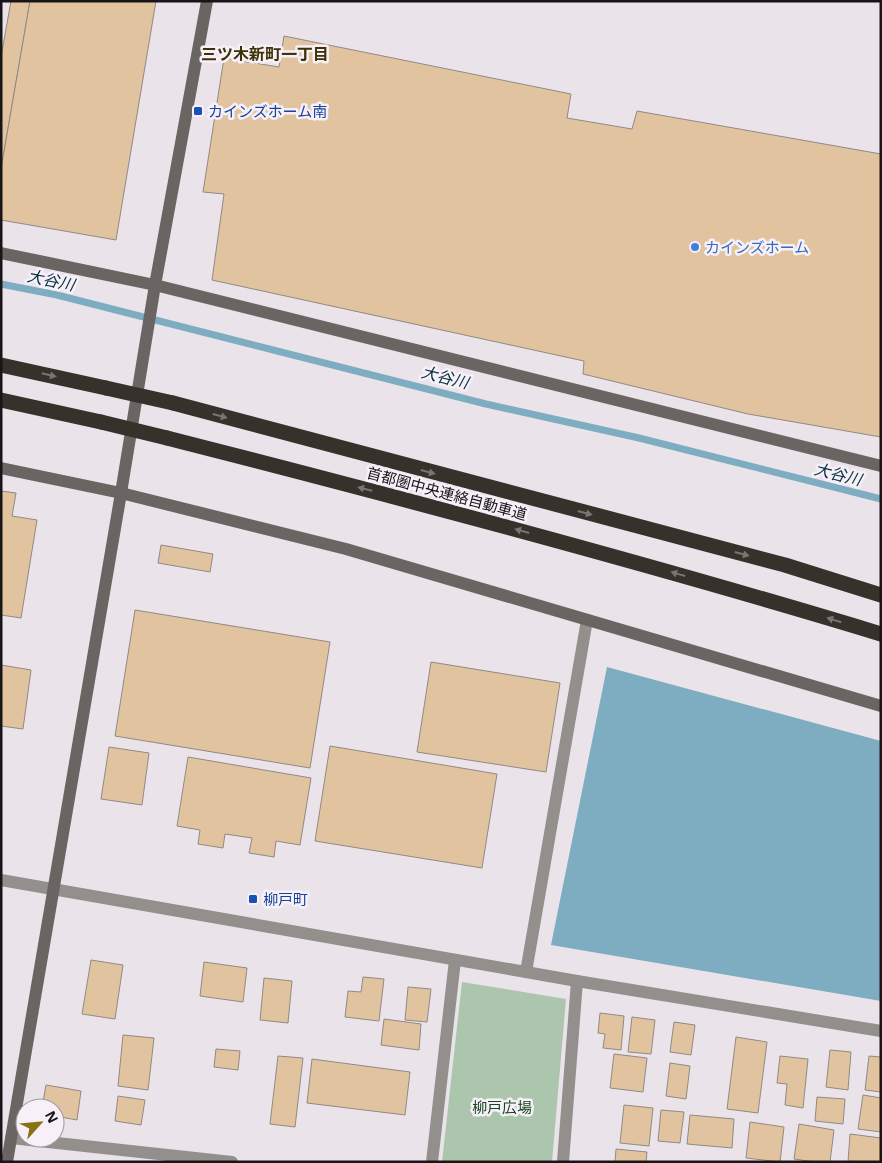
<svg xmlns="http://www.w3.org/2000/svg" width="882" height="1163" font-family="'Noto Sans','Noto Sans JP',sans-serif">
  <style>
    .green { fill: #acc5ad }
    .water { fill: #7eacc1 }
    .lines { fill: none; stroke-linecap: round; stroke-linejoin: round }
    .stream { stroke: #7eacc1; stroke-width: 7 }
    .building { fill: #e1c3a0; stroke: #908a83 }
    .street { stroke: #928f8c; stroke-width: 12 }
    .secondary { stroke: #6a6562; stroke-width: 12 }
    .highway { stroke: #37312c; stroke-width: 15 }
    .highway-bridge { stroke: #37312c; stroke-width: 15 }
    .oneway { fill: #7a7473 }
    .transit-dot { fill: #1a4fb4; stroke: #f7f0f8; stroke-width: 2 }
    .shop-dot { fill: #3f7fe0; stroke: #f7f0f8; stroke-width: 2 }
    .labels { text-anchor: middle; dominant-baseline: central; stroke-width: 5; stroke-linejoin: round; paint-order: stroke }
    .transit-label { font-size: 15px; fill: #164399; stroke: #f7f0f8; text-anchor: start }
    .shop-label { font-size: 15px; fill: #366cbe; stroke: #f7f0f8; text-anchor: start }
    .street-label { font-size: 15px; fill: #171517; stroke: #f7f0f8 }
    .park-label { font-size: 15px; fill: #13461d; stroke: #f7f0f8 }
    .neighbourhood-label { font-size: 16px; font-weight: bold; fill: #3b3105; stroke: #f7f0f8 }
    .water-label { font-size: 16px; font-style: italic; fill: #063141; stroke: #f7f0f8 }
  </style>
  <rect width="100%" height="100%" fill="#eae3ea"/>
  <!-- green -->
  <path class="green" d="M462,982L566,999L552,1162H442Z"/>
  <!-- water -->
  <path class="water" d="M607,667L881,741V1001L551,945Z"/>
  <g class="lines">
    <!-- stream -->
    <path class="stream" d="M1,284L57,295L486,404L639,438L881,499"/>
  </g>
  <!-- building -->
  <g class="building">
    <path d="M11,1H30L1,169V57Z"/>
    <path d="M30,1H156L116,240L1,220V169Z"/>
    <path d="M284,36L571,94L567,118L632,129L637,111L881,154V437L748,414L583,374L584,361L212,280L224,194L203,192L224,58L279,67Z"/>
    <path d="M1,491L16,493L12,516L37,520L21,618L1,615Z"/>
    <path d="M161,545L213,554L210,572L158,563Z"/>
    <path d="M135,610L330,642L310,768L115,736Z"/>
    <path d="M431,662L560,683L546,772L417,752Z"/>
    <path d="M1,665L31,670L23,729L1,726Z"/>
    <path d="M330,746L497,774L482,868L315,841Z"/>
    <path d="M109,747L149,753L142,805L101,799Z"/>
    <path d="M188,757L311,778L300,845L276,841L274,857L249,853L252,838L225,834L223,848L198,844L200,830L177,826Z"/>
    <path d="M91,960L123,965L115,1019L82,1014Z"/>
    <path d="M204,962L247,968L243,1002L200,996Z"/>
    <path d="M363,977L384,979L379,1021L345,1017L348,991L361,992Z"/>
    <path d="M264,978L292,981L288,1023L260,1020Z"/>
    <path d="M408,987L431,989L427,1022L405,1020Z"/>
    <path d="M600,1013L624,1016L621,1050L603,1048L605,1034L598,1033Z"/>
    <path d="M632,1017L655,1020L651,1054L628,1052Z"/>
    <path d="M384,1019L421,1024L419,1050L381,1045Z"/>
    <path d="M674,1022L695,1025L691,1055L670,1052Z"/>
    <path d="M123,1035L154,1038L148,1090L118,1086Z"/>
    <path d="M736,1037L767,1042L758,1113L727,1109Z"/>
    <path d="M216,1049L240,1051L238,1070L214,1067Z"/>
    <path d="M830,1050L851,1052L848,1090L826,1087Z"/>
    <path d="M614,1054L647,1058L643,1092L610,1088Z"/>
    <path d="M278,1056L303,1058L295,1127L270,1124Z"/>
    <path d="M780,1056L808,1059L803,1108L785,1105L787,1084L777,1083Z"/>
    <path d="M869,1056L881,1057V1092L865,1090Z"/>
    <path d="M312,1059L410,1072L405,1115L307,1103Z"/>
    <path d="M670,1063L690,1066L686,1099L666,1096Z"/>
    <path d="M46,1085L81,1091L77,1120L55,1116V1108H42Z"/>
    <path d="M863,1095L881,1098V1132L858,1129Z"/>
    <path d="M118,1096L145,1100L141,1125L115,1121Z"/>
    <path d="M817,1097L845,1099L843,1124L815,1121Z"/>
    <path d="M624,1105L653,1108L649,1146L620,1143Z"/>
    <path d="M661,1110L684,1112L680,1143L658,1141Z"/>
    <path d="M690,1115L734,1119L732,1148L687,1144Z"/>
    <path d="M750,1122L784,1127L780,1162L746,1158Z"/>
    <path d="M799,1124L834,1130L830,1162H815L794,1159Z"/>
    <path d="M850,1134L881,1138V1162H848Z"/>
    <path d="M616,1149L647,1152L646,1162H615Z"/>
  </g>
  <g class="lines">
    <!-- street -->
    <g class="street">
      <path d="M1,880L577,981L881,1031"/>
      <path d="M526,972L587,620"/>
      <path d="M11,1138L232,1162"/>
      <path d="M432,1162L455,960"/>
      <path d="M563,1162L577,981"/>
    </g>
    <!-- secondary -->
    <g class="secondary">
      <path d="M1,253L155,285L881,466"/>
      <path d="M1,468L121,493L346,549L881,706"/>
      <path d="M7,1162L121,493L155,285L207,1"/>
    </g>
    <!-- highway -->
    <g class="highway">
      <path d="M1,365L106,388"/>
      <path d="M1,400L101,422"/>
      <path d="M173,403L785,565L881,595"/>
      <path d="M167,438C406,499 644,562 881,634"/>
    </g>
    <!-- highway-bridge -->
    <g class="highway-bridge">
      <path d="M106,388L173,403"/>
      <path d="M101,422L167,438"/>
    </g>
  </g>
  <!-- one-way arrows -->
  <defs><path id="oneway-solid" d="M-6-.8H1V-3.2L6.5 0L1 3.2V.8H-6Z" transform="scale(1.25)"/></defs>
  <g class="oneway">
    <use href="#oneway-solid" transform="translate(49 375) rotate(13)"/>
    <use href="#oneway-solid" transform="translate(220 416) rotate(15)"/>
    <use href="#oneway-solid" transform="translate(428 472) rotate(15)"/>
    <use href="#oneway-solid" transform="translate(365 489) rotate(-166)"/>
    <use href="#oneway-solid" transform="translate(585 513) rotate(15)"/>
    <use href="#oneway-solid" transform="translate(522 531) rotate(-164)"/>
    <use href="#oneway-solid" transform="translate(742 554) rotate(15)"/>
    <use href="#oneway-solid" transform="translate(678 574) rotate(-164)"/>
    <use href="#oneway-solid" transform="translate(834 620) rotate(-163)"/>
  </g>
  <!-- markers -->
  <g class="transit-dot">
    <rect x="193" y="106" width="10" height="10" rx="2.5"/>
    <rect x="248" y="894" width="10" height="10" rx="2.5"/>
  </g>
  <circle class="shop-dot" cx="695" cy="247" r="5"/>
  <g class="labels">
    <!-- transit labels -->
    <g class="transit-label">
      <text x="208" y="111">カインズホーム南</text>
      <text x="263" y="899">柳戸町</text>
    </g>
    <!-- shop labels -->
    <g class="shop-label">
      <text x="705" y="247">カインズホーム</text>
    </g>
    <!-- street labels -->
    <g class="street-label">
      <text transform="translate(447 493) rotate(15)">首都圏中央連絡自動車道</text>
    </g>
    <!-- park labels -->
    <g class="park-label">
      <text x="502" y="1107">柳戸広場</text>
    </g>
    <!-- neighbourhood labels -->
    <g class="neighbourhood-label">
      <text x="265" y="54">三ツ木新町一丁目</text>
    </g>
    <!-- water labels -->
    <g class="water-label">
      <text transform="translate(51 280) rotate(12)">大谷川</text>
      <text transform="translate(445 377) rotate(14)">大谷川</text>
      <text transform="translate(838 474) rotate(14)">大谷川</text>
    </g>
  </g>
  <!-- border -->
  <rect width="882" height="1163" fill="none" stroke="#171517" stroke-width="5"/>
  <!-- north arrow -->
  <g transform="translate(40 1123) rotate(63)"><circle r="24" fill="#f7f0f8" stroke="#9d989e"/>
  <path d="M0-4L9 19L0 12L-9 19Z" fill="#877214"/>
  <text y="-8" font-size="14" font-weight="bold" text-anchor="middle" fill="#171517">N</text>
  </g>
</svg>
